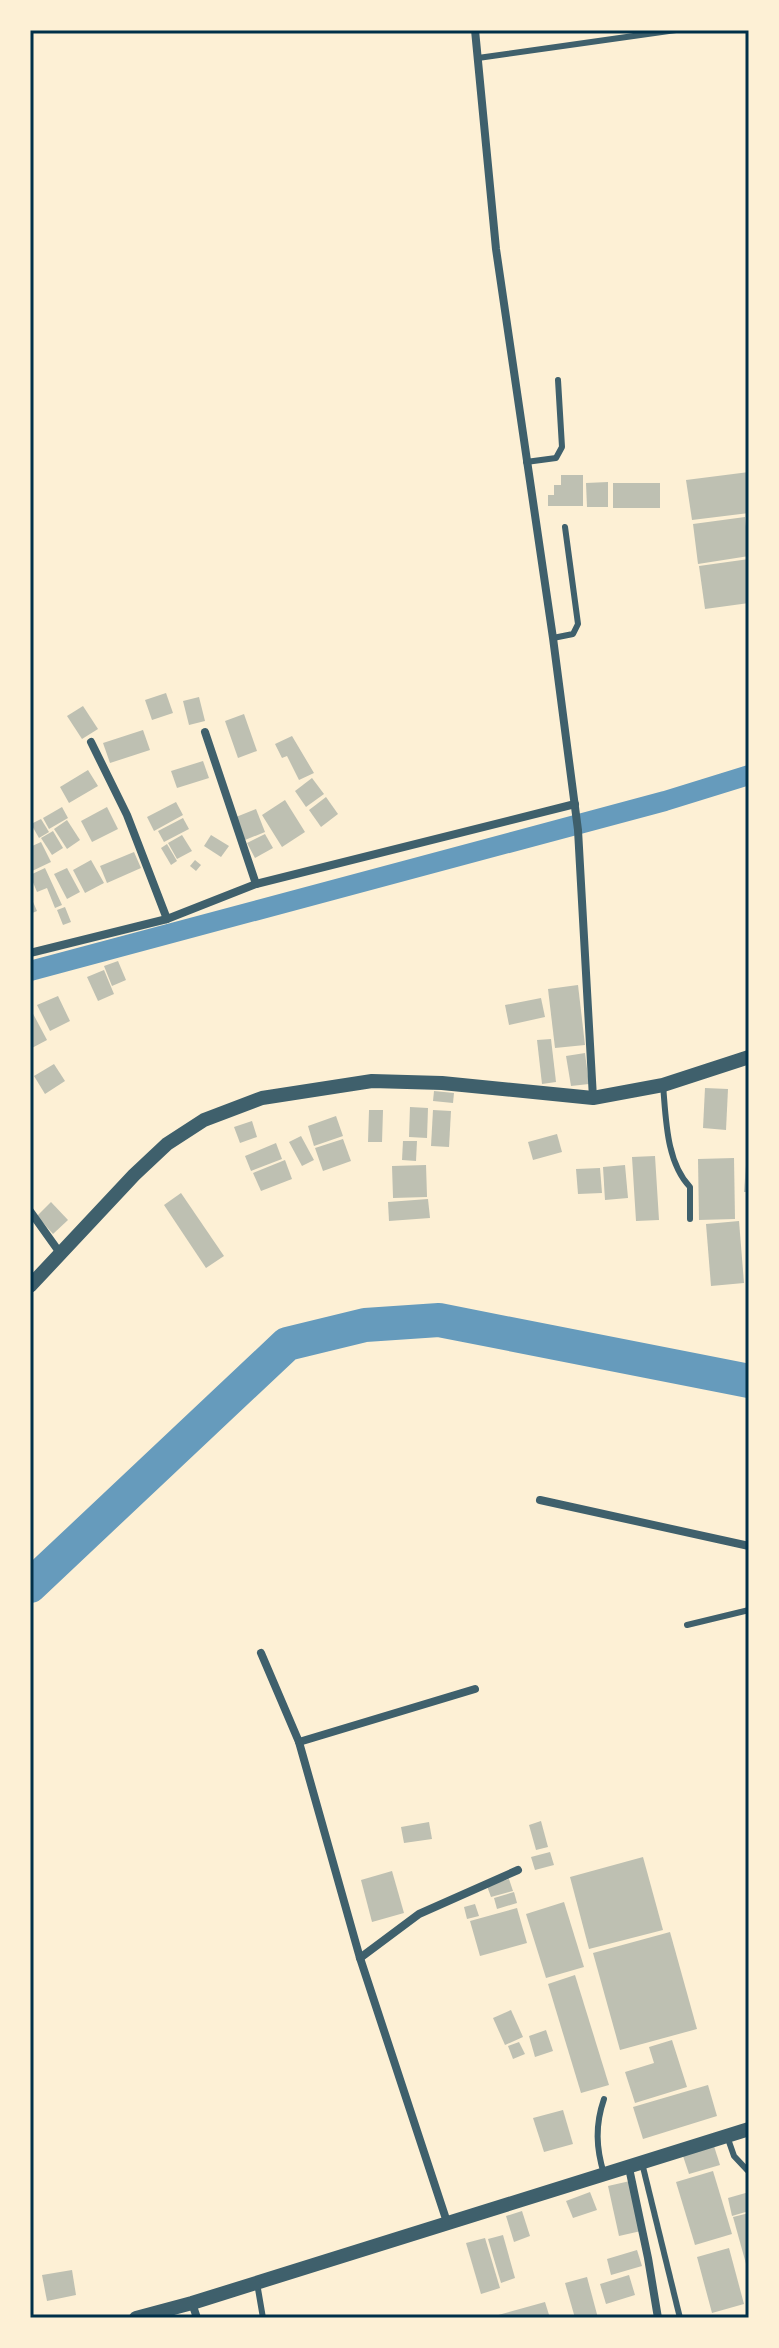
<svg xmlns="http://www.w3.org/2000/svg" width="779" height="2348" font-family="Inter,sans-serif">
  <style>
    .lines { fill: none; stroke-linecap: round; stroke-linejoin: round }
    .canal { stroke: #669bbc; stroke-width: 20 }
    .river { stroke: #669bbc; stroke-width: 34 }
    .building { fill: #bec0b2 }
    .service { stroke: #3f606c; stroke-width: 6 }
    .minor { stroke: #3f606c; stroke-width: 8 }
    .tertiary { stroke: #3f606c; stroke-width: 14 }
    .neatline { fill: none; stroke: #003049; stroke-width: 3 }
  </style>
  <rect width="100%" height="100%" fill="#fdf0d5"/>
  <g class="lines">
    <!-- canal -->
    <path class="canal" d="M30,971L665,801L749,775"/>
    <!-- river -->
    <path class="river" d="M30,1586L287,1344L365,1325L439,1320L749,1381"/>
  </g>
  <!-- building -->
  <g class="building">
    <path d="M749,472V513L692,520L686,480Z"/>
    <path d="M561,475H583V506H548V495H554V485H561Z"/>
    <path d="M608,482V507H587L586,483Z"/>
    <rect x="613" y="483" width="47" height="25"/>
    <path d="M745,517L749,556L698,564L693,524Z"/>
    <path d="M749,559V603L705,609L699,566Z"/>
    <path d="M166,693L173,713L152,720L145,700Z"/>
    <path d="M199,697L205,721L189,725L183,701Z"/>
    <path d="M83,706L98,729L82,739L67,716Z"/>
    <path d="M244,714L257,751L238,758L225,721Z"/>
    <path d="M143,730L150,750L110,763L103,743Z"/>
    <path d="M292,736L314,773L299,780L287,756L282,758L275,744Z"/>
    <path d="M203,761L209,778L177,788L171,771Z"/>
    <path d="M88,770L98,786L69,803L60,787Z"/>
    <path d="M312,778L324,794L306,807L295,791Z"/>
    <path d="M326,797L338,814L321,827L309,810Z"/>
    <path d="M285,800L305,832L282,847L262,815Z"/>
    <path d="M176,802L183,815L154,831L147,817Z"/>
    <path d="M62,807L68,818L49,829L43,818Z"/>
    <path d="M107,807L118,829L92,842L81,821Z"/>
    <path d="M256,809L265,832L245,840L236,817Z"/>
    <path d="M183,818L189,829L164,842L158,831Z"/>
    <path d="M41,819L49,832L39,838L31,824Z"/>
    <path d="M67,820L80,840L67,849L54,829Z"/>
    <path d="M53,831L63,848L52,855L41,838Z"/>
    <path d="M265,834L273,848L255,858L247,843Z"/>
    <path d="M182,835L192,851L177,859L168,843Z"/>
    <path d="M211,835L229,846L221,857L204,846Z"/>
    <path d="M41,842L51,862L30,872V847Z"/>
    <path d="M167,844L177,861L171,865L161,848Z"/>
    <path d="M134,852L141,868L107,883L100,866Z"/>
    <path d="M91,860L104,883L85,893L73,870Z"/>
    <path d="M195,860L201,865L196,871L190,866Z"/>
    <path d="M45,868L62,905L55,908L47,888L37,892L30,875Z"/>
    <path d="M67,868L80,892L67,899L54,874Z"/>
    <path d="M30,895L37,911L30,914Z"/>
    <path d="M65,907L71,922L63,925L57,910Z"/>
    <path d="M118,961L126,980L112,986L104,966Z"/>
    <path d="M104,970L114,994L98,1001L87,977Z"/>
    <path d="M578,985L585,1045L555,1048L548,989Z"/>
    <path d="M58,996L70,1021L50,1031L37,1005Z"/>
    <path d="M541,998L545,1017L509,1025L505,1005Z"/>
    <path d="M30,1008L47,1040L30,1049Z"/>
    <path d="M551,1039L556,1082L542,1084L537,1040Z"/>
    <path d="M585,1053L589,1084L571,1086L566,1056Z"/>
    <path d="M54,1064L65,1081L45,1094L34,1076Z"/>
    <path d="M705,1088L728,1089L726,1130L703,1128Z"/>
    <path d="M434,1091L454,1093L453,1103L433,1101Z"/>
    <path d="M410,1107L428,1108L427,1138L409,1137Z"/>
    <path d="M369,1110H383L382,1142H368Z"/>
    <path d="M433,1110L451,1111L449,1147L431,1146Z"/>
    <path d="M336,1116L343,1136L314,1146L308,1126Z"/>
    <path d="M252,1121L257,1137L240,1143L234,1127Z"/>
    <path d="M557,1134L562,1152L533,1160L528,1142Z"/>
    <path d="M301,1136L314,1160L302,1166L289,1142Z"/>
    <path d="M343,1139L351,1161L323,1171L315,1148Z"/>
    <path d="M403,1141H417L416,1161L402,1160Z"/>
    <path d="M276,1143L282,1159L251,1171L245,1156Z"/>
    <path d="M655,1156L659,1220L636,1221L632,1157Z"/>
    <path d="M734,1158L735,1219L699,1220L698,1159Z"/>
    <path d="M285,1160L292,1179L261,1191L253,1173Z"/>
    <path d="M426,1165L427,1197L393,1198L392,1166Z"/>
    <path d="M625,1165L628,1198L605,1200L603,1167Z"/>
    <path d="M746,1165H749V1192H744Z"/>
    <path d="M600,1168L602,1193L578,1194L576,1169Z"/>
    <path d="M181,1193L224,1256L206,1268L164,1205Z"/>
    <path d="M428,1199L430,1218L389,1221L388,1202Z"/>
    <path d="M51,1202L68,1220L53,1234L37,1216Z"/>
    <path d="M739,1221L744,1283L711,1286L706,1224Z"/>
    <path d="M541,1821L548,1847L536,1850L529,1825Z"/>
    <path d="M429,1822L432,1839L404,1843L401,1827Z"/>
    <path d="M550,1852L554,1865L535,1870L531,1857Z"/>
    <path d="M643,1857L663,1930L589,1949L570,1877Z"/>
    <path d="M392,1871L404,1913L372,1922L361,1880Z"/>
    <path d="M509,1879L513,1891L491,1897L487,1886Z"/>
    <path d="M514,1892L517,1903L497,1909L494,1898Z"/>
    <path d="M564,1902L584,1967L546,1978L526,1914Z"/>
    <path d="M475,1904L479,1916L467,1919L464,1907Z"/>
    <path d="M517,1908L527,1943L480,1956L470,1921Z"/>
    <path d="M670,1932L697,2029L620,2050L593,1953Z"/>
    <path d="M575,1975L609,2085L581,2093L548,1984Z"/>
    <path d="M511,2010L523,2037L505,2045L493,2018Z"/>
    <path d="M546,2030L553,2051L535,2057L529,2036Z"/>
    <path d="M672,2040L687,2087L635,2103L625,2072L654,2063L649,2047Z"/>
    <path d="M519,2042L525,2054L513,2059L508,2046Z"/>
    <path d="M708,2085L717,2116L643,2139L633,2107Z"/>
    <path d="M563,2110L573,2144L544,2152L533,2118Z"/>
    <path d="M714,2146L720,2165L689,2174L683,2156Z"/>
    <path d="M713,2171L732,2234L695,2245L676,2182Z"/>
    <path d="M630,2181L641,2231L619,2236L608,2186Z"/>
    <path d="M590,2192L597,2210L573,2218L566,2201Z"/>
    <path d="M749,2192V2211L732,2216L728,2198Z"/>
    <path d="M522,2211L530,2236L514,2242L506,2216Z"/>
    <path d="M749,2213V2270L748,2271L733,2217Z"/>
    <path d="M503,2235L515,2278L501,2283L488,2239Z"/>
    <path d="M485,2238L500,2288L481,2294L466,2243Z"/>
    <path d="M729,2248L744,2304L712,2313L697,2257Z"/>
    <path d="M637,2250L642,2266L611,2275L607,2259Z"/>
    <path d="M72,2270L76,2295L47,2301L42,2275Z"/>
    <path d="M629,2275L635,2295L606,2304L600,2284Z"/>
    <path d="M587,2277L598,2318H575L565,2283Z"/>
    <path d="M545,2302L550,2318H491V2317Z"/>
  </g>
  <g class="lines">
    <!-- service -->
    <g class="service">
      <path d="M478,58L676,30"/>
      <path d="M526,462L556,458L562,447L558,380"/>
      <path d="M553,638L573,634L578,624L565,527"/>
      <path d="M663,1085C666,1118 666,1162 690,1187V1219"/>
      <path d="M687,1625L749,1610"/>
      <path d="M604,2099C595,2125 596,2148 604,2174"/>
      <path d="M727,2136L734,2156L749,2172"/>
      <path d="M642,2163L680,2318"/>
      <path d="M257,2283L263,2318"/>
    </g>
    <!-- minor -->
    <g class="minor">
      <path d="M475,30L496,249L553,638L578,830L593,1098"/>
      <path d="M205,732L256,884"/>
      <path d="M91,742L127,815L167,919"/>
      <path d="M30,953L167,919L256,884L575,804"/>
      <path d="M30,1211L60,1253"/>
      <path d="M540,1500L749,1546"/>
      <path d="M261,1653L299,1742L360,1958L447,2222"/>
      <path d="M299,1742L475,1689"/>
      <path d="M360,1958L419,1914L518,1870"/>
      <path d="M629,2168L648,2258L658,2318"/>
      <path d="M192,2303L197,2318"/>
    </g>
    <!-- tertiary -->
    <g class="tertiary">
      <path d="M30,1286L134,1175L167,1144L204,1120L262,1098L372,1081L442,1083L593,1098L663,1085L749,1057"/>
      <path d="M136,2318L192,2303L749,2129"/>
    </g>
  </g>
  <!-- border -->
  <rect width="779" height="2348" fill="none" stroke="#fdf0d5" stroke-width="64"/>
  <rect x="32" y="32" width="715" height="2284" class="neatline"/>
</svg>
